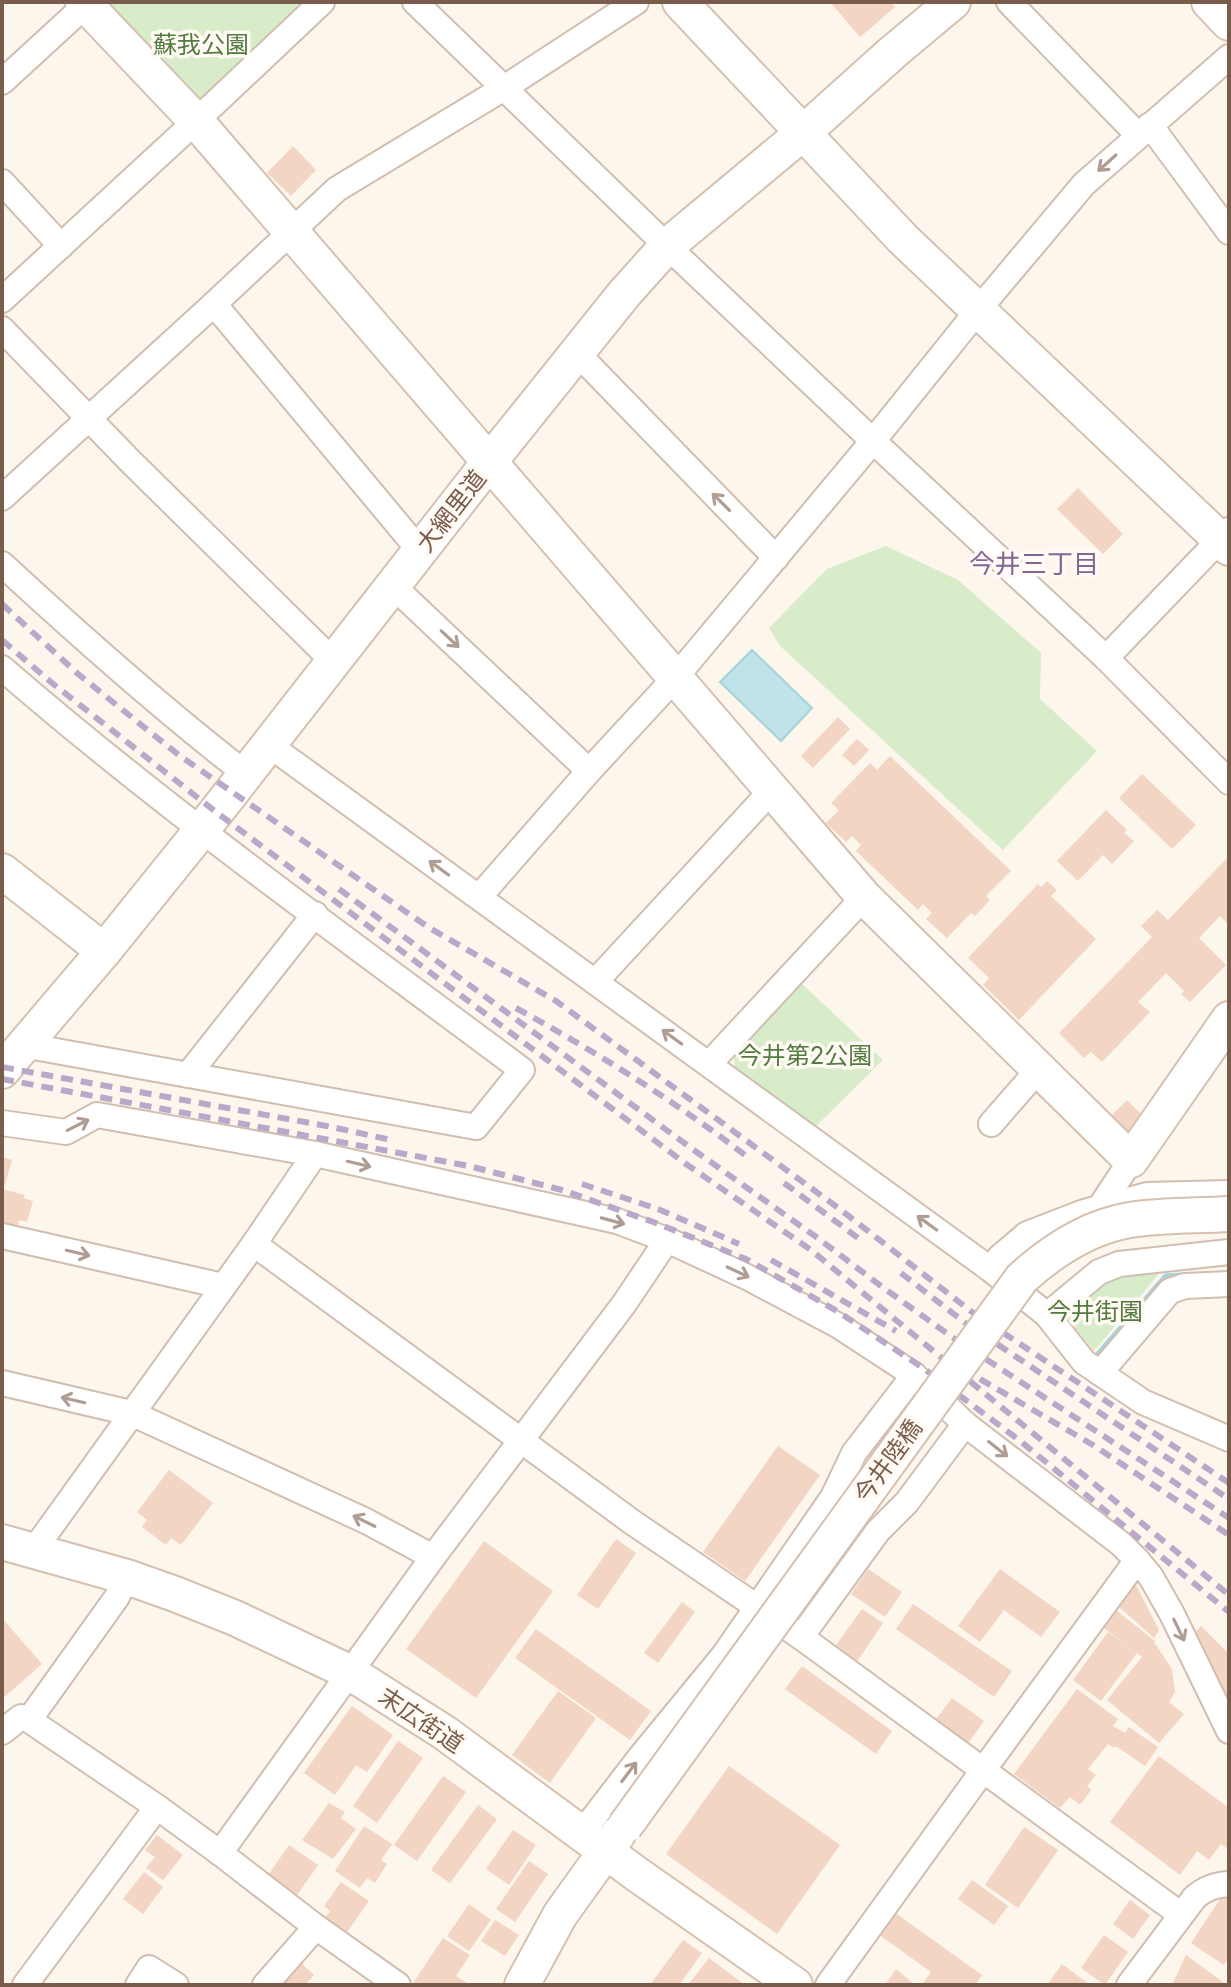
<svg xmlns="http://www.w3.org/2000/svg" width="1231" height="1987" font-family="Inter,'Noto Sans JP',sans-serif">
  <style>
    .green { fill: #d8ecc9 }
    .water { fill: #bfe3e8; stroke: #a5d3da; stroke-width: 2 }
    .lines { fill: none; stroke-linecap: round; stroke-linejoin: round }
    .stream { stroke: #a5d3da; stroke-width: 7 }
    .building { fill: #f3d5c3 }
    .street-casing { stroke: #d1beb0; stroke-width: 28 }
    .secondary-casing { stroke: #d6c0b0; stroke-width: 38 }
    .street { stroke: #fff; stroke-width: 24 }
    .secondary { stroke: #fff; stroke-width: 34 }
    .rail { stroke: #b9a8c9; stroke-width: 6; stroke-dasharray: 12 8; stroke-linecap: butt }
    .secondary-bridge-casing { stroke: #d6c0b0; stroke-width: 38; stroke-linecap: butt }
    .secondary-bridge { stroke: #fff; stroke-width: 34 }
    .oneway { stroke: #af9d94 }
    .labels { text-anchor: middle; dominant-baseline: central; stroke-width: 7; stroke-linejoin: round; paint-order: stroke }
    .park-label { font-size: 24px; fill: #537a41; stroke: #fffaf3 }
    .street-label { font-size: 24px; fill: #7a5c4d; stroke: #fffaf3 }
    .neighbourhood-label { font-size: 26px; fill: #846695; stroke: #fffaf3 }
  </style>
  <rect width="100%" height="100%" fill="#fdf6ec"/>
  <!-- green -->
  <g class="green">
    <path d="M108,2H306L205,99L191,98L108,10Z"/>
    <path d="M886,546L958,580L1041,653L1040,699L1097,751L1003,850L780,646L769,628L827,569Z"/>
    <path d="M800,982L883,1060L816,1126L735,1067L733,1055Z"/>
    <path d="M1168,1263L1094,1351L1066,1316L1067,1301L1115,1268Z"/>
  </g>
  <!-- water -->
  <path class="water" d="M752,650L812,708L781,741L720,682Z"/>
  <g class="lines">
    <!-- stream -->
    <path class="stream" d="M1094,1360L1166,1277L1182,1276"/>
  </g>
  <!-- building -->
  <g class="building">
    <path d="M830,2H890L895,7L860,37Z"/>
    <path d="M293,146L316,170L291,196L267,173Z"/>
    <path d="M1078,488L1123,534L1103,554L1057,509Z"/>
    <path d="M838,717L850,729L813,768L801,756Z"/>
    <path d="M857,739L869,750L854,766L842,755Z"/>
    <path d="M890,756L1011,871L986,896L990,900L975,916L971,913L947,938L926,919L932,913L923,904L918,910L856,851L861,845L852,836L846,842L826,823L839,810L831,803L870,763L877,770Z"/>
    <path d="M1142,774L1196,825L1172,849L1119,798Z"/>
    <path d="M1106,810L1127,830L1124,833L1134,841L1112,864L1103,855L1078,881L1057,861Z"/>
    <path d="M1229,856V925L1220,916L1199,938L1226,965L1190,1002L1181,994L1184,991L1166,973L1138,1002L1150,1012L1102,1062L1091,1052L1084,1058L1059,1033L1152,937L1141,926L1157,910L1168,920Z"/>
    <path d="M1047,881L1057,890L1051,896L1096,939L1019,1020L983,985L989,978L968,958L1038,884L1041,887Z"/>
    <path d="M1127,1100L1142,1115L1128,1131L1112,1115Z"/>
    <path d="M2,1157L12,1160L5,1185H2Z"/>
    <path d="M2,1189L25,1195L24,1198L33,1201L27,1222L19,1220L15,1235L2,1232Z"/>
    <path d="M778,1446L820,1475L745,1581L703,1552Z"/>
    <path d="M169,1470L213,1503L181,1545L171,1538L166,1545L142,1527L147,1520L137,1512Z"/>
    <path d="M616,1539L636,1553L598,1609L577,1595Z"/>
    <path d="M484,1541L553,1591L476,1698L406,1649Z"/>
    <path d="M868,1569L902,1592L885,1617L851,1594Z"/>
    <path d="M1000,1569L1060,1612L1041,1637L1004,1610L980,1642L958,1626Z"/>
    <path d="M1136,1585L1159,1630L1154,1638L1119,1607Z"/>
    <path d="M682,1602L695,1612L658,1663L644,1653Z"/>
    <path d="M913,1604L1012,1671L994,1697L896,1629Z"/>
    <path d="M862,1609L883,1623L856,1663L834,1648Z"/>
    <path d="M1117,1611L1155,1641L1154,1642L1172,1669L1175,1692L1169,1702L1184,1714L1159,1743L1107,1700L1142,1657L1137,1653L1101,1701L1073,1680L1108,1632L1127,1645L1104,1628Z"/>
    <path d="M2,1618L42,1664L2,1699Z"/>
    <path d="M1201,1626L1229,1654V1695L1226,1698L1191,1637Z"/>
    <path d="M536,1629L651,1711L630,1740L515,1658Z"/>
    <path d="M802,1666L892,1731L876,1754L785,1689Z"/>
    <path d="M1077,1689L1118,1719L1113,1726L1125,1733L1129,1727L1158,1747L1145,1766L1116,1746L1114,1748L1108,1744L1088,1769L1096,1775L1087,1786L1091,1790L1080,1805L1070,1797L1060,1808L1014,1774Z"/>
    <path d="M558,1691L596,1718L550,1783L512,1755Z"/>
    <path d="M952,1698L984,1721L967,1745L934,1722Z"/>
    <path d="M352,1706L393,1735L367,1772L356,1765L335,1795L304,1773Z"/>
    <path d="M398,1741L423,1758L377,1823L353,1806Z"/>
    <path d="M1159,1756L1229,1808V1850L1221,1844L1209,1860L1197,1851L1180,1875L1110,1822Z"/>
    <path d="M729,1766L840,1845L777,1934L666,1854Z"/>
    <path d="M443,1776L466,1792L417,1861L394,1845Z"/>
    <path d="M329,1803L345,1812L341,1818L356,1829L333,1859L302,1840Z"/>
    <path d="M478,1805L497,1819L450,1883L431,1870Z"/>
    <path d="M364,1826L392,1844L381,1860L387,1864L375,1883L367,1878L360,1888L335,1871Z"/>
    <path d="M1024,1827L1058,1850L1018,1908L985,1885Z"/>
    <path d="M513,1830L536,1845L509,1885L486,1869Z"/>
    <path d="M157,1835L183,1855L163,1880L146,1868L155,1857L145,1850Z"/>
    <path d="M289,1845L318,1865L295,1898L266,1878Z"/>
    <path d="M529,1861L548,1874L515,1922L496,1909Z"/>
    <path d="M144,1872L163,1887L143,1914L123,1899Z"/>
    <path d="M972,1880L1008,1906L994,1925L958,1899Z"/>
    <path d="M341,1882L369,1901L345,1935L323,1920L330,1911L324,1906Z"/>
    <path d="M1224,1893L1229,1897V1957L1224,1965L1191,1943Z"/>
    <path d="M1130,1900L1150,1915L1133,1939L1113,1924Z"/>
    <path d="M469,1904L491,1920L469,1951L447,1936Z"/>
    <path d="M894,1912L982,1975L975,1985H922L931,1972L878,1934Z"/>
    <path d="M495,1920L519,1935L505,1956L481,1941Z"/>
    <path d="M1104,1935L1128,1952L1105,1985L1081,1968Z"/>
    <path d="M443,1938L470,1955L456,1976L470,1985H417L413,1983Z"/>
    <path d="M683,1940L702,1953L679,1985H650Z"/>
    <path d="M1186,1955L1227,1985H1172Z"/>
    <path d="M709,1958L745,1985H688Z"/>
    <path d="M299,1961L314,1975L305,1985H278Z"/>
    <path d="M1062,1964L1090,1985H1047Z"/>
    <path d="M896,1969L915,1985H885Z"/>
  </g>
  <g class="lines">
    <defs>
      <g id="street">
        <path d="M415,2L667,246L873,441L1106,658L1229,782"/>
        <path d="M1009,2L1138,135"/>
        <path d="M2,82L89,2"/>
        <path d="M1150,125L1229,232"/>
        <path d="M2,182L61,246"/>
        <path d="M2,300L196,121L322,2"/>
        <path d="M214,304L420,551"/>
        <path d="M2,329L130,461L334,662"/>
        <path d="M577,353L776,558"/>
        <path d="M2,498L214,304L337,189L504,88L636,2"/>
        <path d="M2,564C81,637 161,708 246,774"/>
        <path d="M393,586L589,771"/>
        <path d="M1106,658L1229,530"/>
        <path d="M2,668C167,811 347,939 522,1070L476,1127L23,1045"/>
        <path d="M269,745L990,1269L1047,1315L1084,1362L1143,1402L1229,1439"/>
        <path d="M479,897L589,771L675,678L873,441L979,309L1084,184L1229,57"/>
        <path d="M595,982L773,789"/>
        <path d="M709,1064L864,897"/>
        <path d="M188,1075L315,914"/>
        <path d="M2,1123L66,1132L97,1115L315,1154L617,1221L667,1240L747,1277L839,1326L914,1375L965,1424L1121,1544L1137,1560L1151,1577L1172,1614L1229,1731"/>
        <path d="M991,1124L1038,1070"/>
        <path d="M1100,1207L1131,1160"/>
        <path d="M2,1236L223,1286"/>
        <path d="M254,1244L632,1522L801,1637L1180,1914"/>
        <path d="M990,1269L1000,1257L1027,1234L1084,1212L1147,1195L1229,1193"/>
        <path d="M1047,1315L1099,1272L1119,1264L1229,1252"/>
        <path d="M1100,1373L1170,1291L1185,1286L1229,1284"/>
        <path d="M2,1383L131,1413L366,1521L433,1557"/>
        <path d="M34,1550L254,1244L315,1154"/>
        <path d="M801,1637L878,1531L907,1502L965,1424"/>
        <path d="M29,1720L117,1597L127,1577"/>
        <path d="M2,1732L21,1717L29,1720L157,1807L220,1853L316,1927L398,1985"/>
        <path d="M581,1834L641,1756L724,1655L833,1497L854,1453L914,1375"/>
        <path d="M220,1853L433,1557L624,1304L667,1240"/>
        <path d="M25,1985L157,1807"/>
        <path d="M138,1985L149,1968L176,1985"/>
        <path d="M265,1985L316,1927"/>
        <path d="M828,1985L984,1769L1137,1560"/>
        <path d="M1129,1985L1195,1897C1206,1888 1215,1885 1229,1884"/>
      </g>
      <g id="secondary">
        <path d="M83,2L196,121L864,897L1131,1160L1229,1019"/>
        <path d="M680,2L903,239L1229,548"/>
        <path d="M1209,2L1229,23"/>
        <path d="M2,871L104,951"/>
        <path d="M2,1071L104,951L216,812L490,461L624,294L667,246L804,132L892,53L953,2"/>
        <path d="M2,1542L127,1577L175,1594L235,1618L349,1672L445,1733L638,1875L795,1985"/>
        <path d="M522,1985L560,1915L618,1834"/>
      </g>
    </defs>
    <!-- street casing -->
    <use href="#street" class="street-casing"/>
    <!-- secondary casing -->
    <use href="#secondary" class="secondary-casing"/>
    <!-- street -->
    <use href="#street" class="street"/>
    <!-- secondary -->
    <use href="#secondary" class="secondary"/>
    <!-- rail -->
    <g class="rail">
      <path d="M2,604L78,674L180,756L428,927L556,1001L841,1210L972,1312L1229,1483"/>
      <path d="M2,640L52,683L216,812L686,1164L811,1250L1229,1595"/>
      <path d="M339,889L691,1148L819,1239L885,1289L952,1337L1229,1518"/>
      <path d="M516,1008C596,1052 673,1100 745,1155"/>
      <path d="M2,1067L332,1127L391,1140"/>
      <path d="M2,1079L469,1166L562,1190L656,1223L746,1259L837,1311L923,1368L1019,1440L1229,1612"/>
      <path d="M784,1183L858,1238"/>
      <path d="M582,1184L658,1209L739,1244"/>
      <path d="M771,1260L896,1331"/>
      <path d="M901,1273L964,1322L1229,1499"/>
      <path d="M980,1379L1093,1445L1229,1535"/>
    </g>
    <defs>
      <path id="secondary-bridge" d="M625,1826L1022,1278C1053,1250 1088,1227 1130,1220C1162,1215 1197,1216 1229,1214"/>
    </defs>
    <!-- secondary-bridge casing -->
    <use href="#secondary-bridge" class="secondary-bridge-casing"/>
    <!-- secondary-bridge -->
    <use href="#secondary-bridge" class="secondary-bridge"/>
  </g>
  <!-- one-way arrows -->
  <defs><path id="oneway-shaft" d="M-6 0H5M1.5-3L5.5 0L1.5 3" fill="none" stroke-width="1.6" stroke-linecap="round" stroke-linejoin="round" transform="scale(2)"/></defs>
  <g class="oneway">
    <use href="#oneway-shaft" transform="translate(1107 163) rotate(138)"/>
    <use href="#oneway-shaft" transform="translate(721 502) rotate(-135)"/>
    <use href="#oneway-shaft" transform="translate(450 639) rotate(43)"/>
    <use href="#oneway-shaft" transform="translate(439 868) rotate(-144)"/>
    <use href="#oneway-shaft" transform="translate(672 1037) rotate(-144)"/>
    <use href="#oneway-shaft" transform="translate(78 1125) rotate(-27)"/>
    <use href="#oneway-shaft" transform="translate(359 1164) rotate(13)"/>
    <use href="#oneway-shaft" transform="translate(613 1221) rotate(15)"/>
    <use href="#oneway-shaft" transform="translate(927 1223) rotate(-144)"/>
    <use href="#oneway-shaft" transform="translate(78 1253) rotate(13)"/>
    <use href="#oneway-shaft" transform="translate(738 1272) rotate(25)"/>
    <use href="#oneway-shaft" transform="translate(73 1400) rotate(-167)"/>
    <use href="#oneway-shaft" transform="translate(998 1449) rotate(38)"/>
    <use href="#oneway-shaft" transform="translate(364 1521) rotate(-154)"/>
    <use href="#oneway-shaft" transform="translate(1179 1630) rotate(64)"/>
    <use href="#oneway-shaft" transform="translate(629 1772) rotate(-53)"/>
  </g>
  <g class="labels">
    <!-- park labels -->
    <g class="park-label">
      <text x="201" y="44">蘇我公園</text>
      <text x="805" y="1055">今井第2公園</text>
      <text x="1095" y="1311">今井街園</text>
    </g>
    <!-- street labels -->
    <g class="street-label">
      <text transform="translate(451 511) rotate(-52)">大網里道</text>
      <text transform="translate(888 1461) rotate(-54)">今井陸橋</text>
      <text transform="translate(421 1720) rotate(34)">末広街道</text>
    </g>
    <!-- neighbourhood labels -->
    <g class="neighbourhood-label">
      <text x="1034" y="563">今井三丁目</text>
    </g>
  </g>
  <!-- border -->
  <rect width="1231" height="1987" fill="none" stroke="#7a5c4d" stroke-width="8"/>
</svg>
